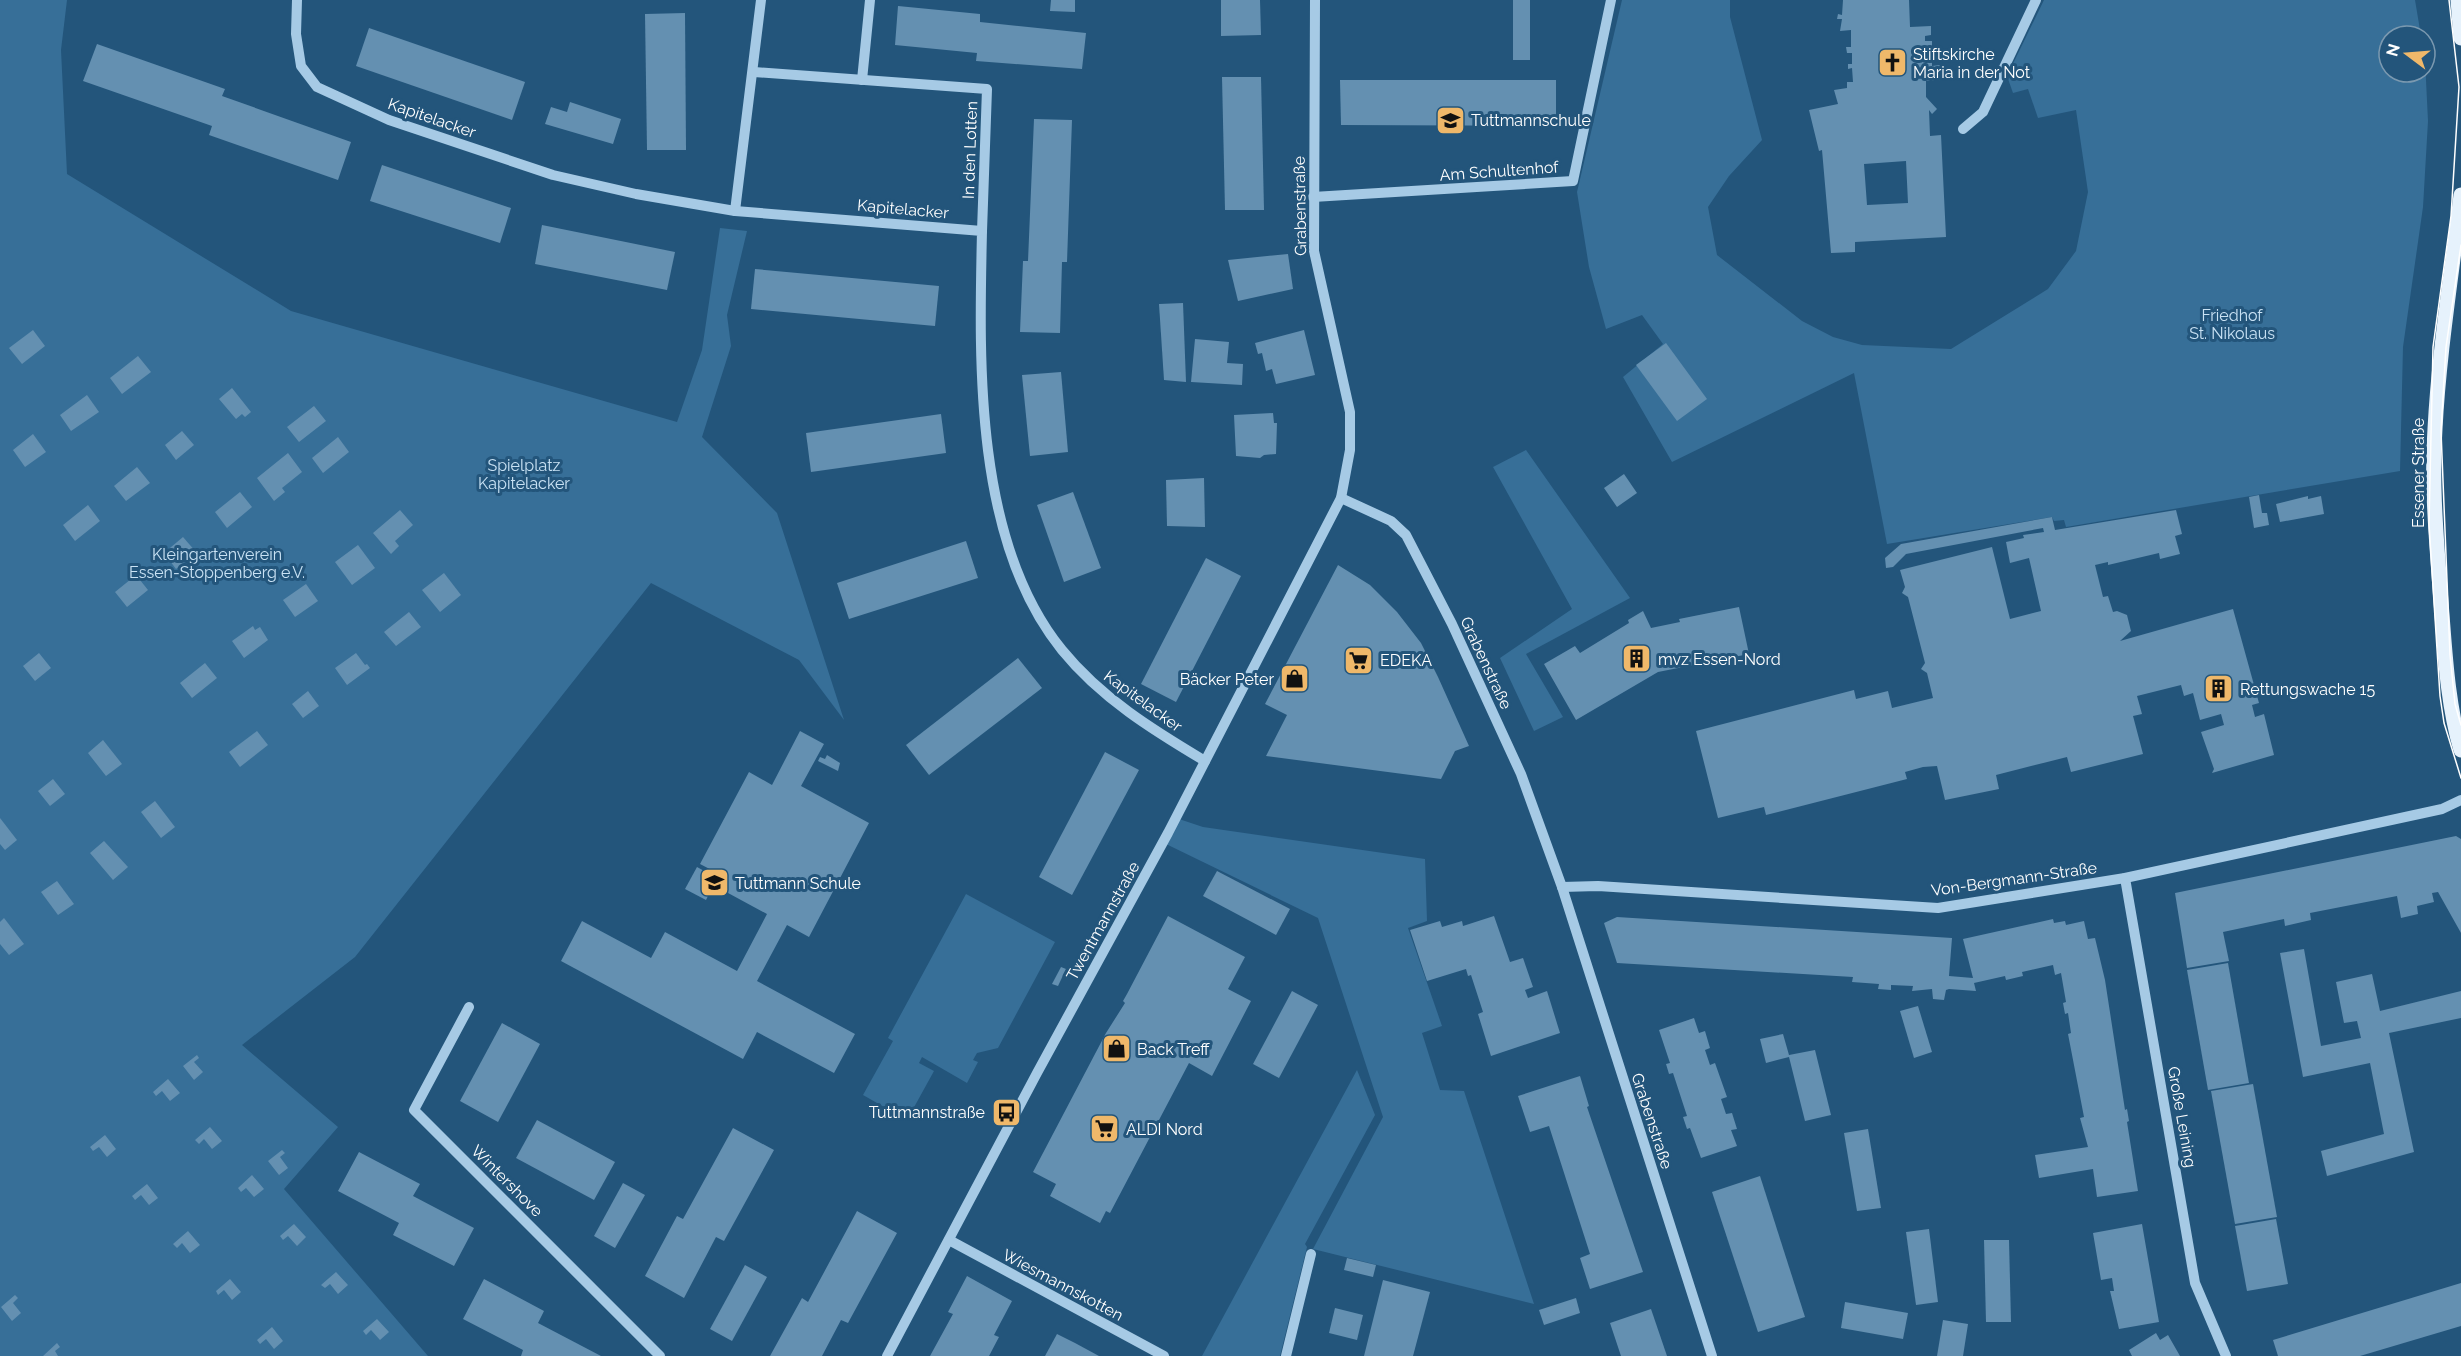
<svg xmlns="http://www.w3.org/2000/svg" width="2461" height="1356" font-family="Raleway,sans-serif">
  <style>
    .green { fill: #376f98 }
    .building { fill: #6490b1; fill-rule: evenodd }
    .lines { fill: none; stroke-linecap: round; stroke-linejoin: round }
    .minor { stroke: #a6cae5; stroke-width: 10 }
    .major { stroke: #e6f2fc; stroke-width: 15 }
    .tram { stroke: #fff; stroke-width: 1.5 }
    .labels { text-anchor: middle; dominant-baseline: central; stroke-width: 6; stroke-linejoin: round; paint-order: stroke }
    .poi-label { font-size: 16px; fill: #fff; stroke: #23557b; text-anchor: start }
    .street-label { font-size: 16px; fill: #fff; stroke: #23557b }
    .park-label { font-size: 16px; fill: #c9e2f4; stroke: #23557b }
  </style>
  <rect width="100%" height="100%" fill="#23557b"/>
  <!-- green -->
  <g class="green">
    <path d="M0,0H67L61,50L67,174L291,311L677,422L702,350L720,228L747,231L727,315L731,346L702,437L777,513L844,720L799,660L651,583L355,957L242,1045L338,1127L284,1189L428,1356H0Z"/>
    <path d="M1622,0H1730V17L1762,140L1729,176L1708,207L1717,255L1802,321L1833,337L1862,345L1951,349L2048,289L2076,251L2088,192L2076,110L2038,118L2028,89L2013,93L2007,76L2044,0H2415L2421,36H2389V72H2425V60L2428,121L2423,207L2403,347L2400,471L2066,527L2064,520L2054,521L2052,517L1887,544L1854,373L1672,462L1623,377L1663,344L1642,315L1606,329L1589,267L1577,192Z"/>
    <path d="M1526,450L1630,598L1526,654L1563,717L1534,731L1500,658L1572,609L1493,467Z"/>
    <path d="M1179,819L1203,827L1425,859L1427,921L1408,928L1442,1026L1422,1033L1440,1090L1464,1091L1534,1304L1313,1249L1383,1117L1318,918L1166,844Z"/>
    <path d="M966,894L1055,942L998,1048L977,1053L973,1060L978,1062L967,1083L922,1057L919,1063L934,1071L907,1120L863,1095L893,1041L888,1038Z"/>
    <path d="M1357,1070L1375,1115L1305,1244L1307,1247L1280,1356H1202Z"/>
  </g>
  <!-- building -->
  <g class="building">
    <path d="M1051,0H1075V12L1050,11Z"/>
    <path d="M1221,0H1260L1261,35L1221,36Z"/>
    <rect x="1513" y="0" width="17" height="60"/>
    <path d="M1843,0H1909L1910,27L1931,26V35L1925,36V41H1932V52H1925V61H1932V66L1940,65L1941,80L1926,81V97L1937,109L1932,114L1929,110L1930,136L1941,135L1946,237L1855,242V252L1831,253L1822,150L1819,151L1809,110L1838,104L1834,90L1847,88V82H1853L1852,68L1848,69V64H1852V53H1847L1846,47H1851V30L1840,31L1842,19H1837L1838,14L1842,15ZM1906,161L1908,203L1867,205L1864,164Z"/>
    <path d="M898,6L980,14V22L1086,33L1082,69L976,61L977,53L895,45Z"/>
    <path d="M685,13L686,150H647L645,14Z"/>
    <path d="M369,28L525,82L512,120L356,66Z"/>
    <path d="M97,44L225,89L222,96L351,142L338,180L209,135L212,126L83,81Z"/>
    <path d="M1222,77H1261L1264,210H1225Z"/>
    <path d="M1340,80H1556V126L1341,125Z"/>
    <path d="M570,102L621,119L613,144L545,124L551,107L567,112Z"/>
    <path d="M1034,119L1072,120L1067,262H1062L1060,333L1020,332L1023,261H1028Z"/>
    <path d="M382,165L511,208L500,243L370,201Z"/>
    <path d="M542,225L675,252L667,290L535,264Z"/>
    <path d="M1288,254L1293,289L1238,301L1228,260Z"/>
    <path d="M755,269L939,286L935,326L751,309Z"/>
    <path d="M1183,303L1186,382L1164,380L1159,304Z"/>
    <path d="M33,330L45,346L22,364L9,348Z"/>
    <path d="M1304,330L1315,375L1276,384L1272,369L1266,371L1262,353L1258,354L1255,343Z"/>
    <path d="M1195,339L1229,342L1227,363L1243,364L1242,385L1191,382Z"/>
    <path d="M1666,343L1707,399L1677,421L1636,365Z"/>
    <path d="M138,356L151,372L122,394L110,378Z"/>
    <path d="M1061,372L1068,452L1030,456L1022,375Z"/>
    <path d="M232,388L251,412L245,417L242,414L236,419L219,399Z"/>
    <path d="M87,395L99,412L71,431L60,415Z"/>
    <path d="M314,406L326,421L299,442L287,427Z"/>
    <path d="M1273,413L1274,423H1277L1276,454L1264,455L1260,458L1236,456L1234,415Z"/>
    <path d="M941,414L946,453L811,472L806,433Z"/>
    <path d="M182,431L194,445L176,460L165,445Z"/>
    <path d="M33,434L46,452L25,467L13,450Z"/>
    <path d="M338,437L349,452L323,473L312,458Z"/>
    <path d="M288,453L302,472L282,488L285,492L274,501L257,478Z"/>
    <path d="M137,467L150,483L126,501L114,486Z"/>
    <path d="M1624,474L1637,493L1617,507L1604,488Z"/>
    <path d="M1204,478L1205,527L1167,526L1166,480Z"/>
    <path d="M240,492L252,507L227,528L215,512Z"/>
    <path d="M1073,492L1101,568L1064,582L1037,505Z"/>
    <path d="M2259,495L2262,513H2267L2269,525L2254,528L2249,497Z"/>
    <path d="M2308,496V499L2321,496L2324,514L2280,522L2276,504Z"/>
    <path d="M88,505L100,521L75,541L63,525Z"/>
    <path d="M400,510L413,525L395,541L399,546L391,554L373,533Z"/>
    <path d="M2176,510L2182,534L2175,536L2180,554L2160,559L2159,553L2108,565V562L2095,565L2103,597L2108,596L2113,612L2117,611L2127,615L2131,631L2120,641L2233,609L2259,703L2252,705L2255,717L2264,714L2274,755L2212,773L2214,769L2201,732L2224,725L2221,714L2200,720L2193,693L2184,696L2181,685L2137,696L2142,714L2133,716L2143,754L2071,772L2067,757L1996,775L1999,789L1945,800L1937,766L1923,767L1905,772L1907,779L1766,815L1764,807L1718,818L1696,731L1854,690L1856,699L1888,691L1892,708L1933,698L1927,673L1921,669L1925,663L1908,597L1902,593L1905,587L1900,570L1992,547L2010,619L2041,611L2029,558L2010,563L2006,542L2024,538L2023,535L2044,532L2043,528L1906,554L1893,567L1886,568L1885,558L1901,544L2052,517L2055,530Z"/>
    <path d="M183,537L196,552L176,569L164,553Z"/>
    <path d="M966,541L978,578L849,619L837,583Z"/>
    <path d="M358,545L375,568L352,585L335,562Z"/>
    <path d="M1206,558L1241,576L1176,702L1141,684Z"/>
    <path d="M1338,565L1370,585L1397,612L1421,643L1438,677L1469,746L1455,751L1441,779L1266,756L1287,715L1265,704Z"/>
    <path d="M444,573L461,595L440,612L422,590Z"/>
    <path d="M136,575L148,590L127,607L115,592Z"/>
    <path d="M306,584L318,601L295,617L283,600Z"/>
    <path d="M1739,607L1749,654L1658,672L1576,720L1544,664L1575,646L1580,653L1629,623L1628,620L1643,611L1651,628L1680,622L1679,619Z"/>
    <path d="M409,612L421,627L396,646L384,632Z"/>
    <path d="M253,626L255,630L260,627L268,640L244,658L232,641Z"/>
    <path d="M39,653L51,668L35,681L23,666Z"/>
    <path d="M356,653L365,665L367,664L370,668L347,685L335,668Z"/>
    <path d="M1018,658L1042,688L929,775L906,745Z"/>
    <path d="M205,663L217,678L192,698L180,683Z"/>
    <path d="M308,691L319,706L303,718L292,704Z"/>
    <path d="M257,731L268,745L240,767L229,752Z"/>
    <path d="M800,731L824,744L801,786L869,823L809,937L787,925L757,981L855,1034L834,1073L757,1032L743,1059L561,961L582,921L651,958L665,932L737,971L767,914L717,887L723,876L700,864L749,772L772,785Z"/>
    <path d="M103,740L122,764L106,776L88,753Z"/>
    <path d="M1105,752L1139,770L1072,895L1039,877Z"/>
    <path d="M827,755L840,763L838,771L818,761L820,757L825,759Z"/>
    <path d="M53,779L65,794L50,806L38,791Z"/>
    <path d="M155,801L175,827L161,838L141,812Z"/>
    <path d="M0,818L17,840L5,850L0,844Z"/>
    <path d="M2456,836L2461,839V933L2438,892L2432,893L2434,902L2417,906L2418,914L2401,918L2397,896L2310,913L2311,920L2285,926L2284,919L2223,932L2229,961L2187,968L2175,893Z"/>
    <path d="M104,841L128,867L113,880L90,853Z"/>
    <path d="M697,867L717,878L706,900L685,889Z"/>
    <path d="M1217,871L1290,909L1276,935L1203,896Z"/>
    <path d="M57,881L74,904L58,915L41,892Z"/>
    <path d="M1168,916L1245,957L1228,989L1251,1001L1212,1076L1189,1063L1110,1213L1106,1211L1100,1223L1050,1196L1056,1184L1033,1172L1106,1033L1125,1003L1123,1001L1127,994Z"/>
    <path d="M1494,916L1510,962L1523,958L1533,987L1525,990L1528,998L1547,991L1560,1033L1491,1056L1478,1014L1483,1012L1471,975L1468,976L1466,969L1427,981L1410,930L1440,921L1442,927L1462,921L1463,926Z"/>
    <path d="M1617,917L1952,938L1949,976L1973,978L1963,939L2053,919L2054,923L2065,921L2066,925L2084,921L2088,939L2095,938L2105,980L2125,1110L2127,1109L2129,1121L2127,1122L2138,1191L2097,1197L2093,1169L2039,1178L2035,1155L2088,1147L2080,1118L2084,1117L2068,1034L2071,1033L2068,1013L2065,1014L2063,1003L2066,1002L2061,973L2055,975L2053,965L2022,972L2023,976L2006,980L2005,976L1974,983L1976,991L1949,989L1946,990L1944,1000L1933,999L1932,989L1912,991L1913,986L1891,985V990L1878,989L1879,984L1852,982L1853,977L1617,963L1604,923Z"/>
    <path d="M4,918L24,944L9,955L0,944V922Z"/>
    <path d="M2304,949L2321,1046L2361,1038L2357,1021L2344,1023L2336,982L2372,974L2380,1011L2461,991V1018L2389,1033L2414,1152L2327,1176L2321,1151L2384,1134L2370,1063L2303,1077L2280,953Z"/>
    <path d="M2228,963L2249,1083L2208,1090L2187,970Z"/>
    <path d="M1061,967L1066,969L1058,986L1052,984Z"/>
    <path d="M1292,991L1318,1005L1279,1078L1253,1064Z"/>
    <path d="M1918,1006L1932,1052L1914,1058L1900,1011Z"/>
    <path d="M1694,1018L1699,1033L1705,1031L1710,1048L1705,1050L1710,1065L1715,1063L1727,1097L1721,1099L1726,1114L1732,1113L1737,1129L1731,1130L1737,1146L1701,1158L1690,1128L1687,1129L1683,1117L1687,1116L1673,1073L1669,1074L1666,1064L1670,1063L1659,1030Z"/>
    <path d="M502,1023L540,1044L498,1122L460,1101Z"/>
    <path d="M1783,1034L1789,1055L1815,1050L1831,1115L1805,1121L1789,1057L1766,1063L1760,1039Z"/>
    <path d="M197,1055L199,1058L194,1062L203,1072L194,1080L183,1066Z"/>
    <path d="M1580,1076L1589,1106L1587,1107L1643,1272L1590,1289L1580,1258L1590,1254L1549,1126L1530,1132L1518,1096Z"/>
    <path d="M168,1079L180,1093L170,1101L162,1091L156,1096L153,1092Z"/>
    <path d="M2253,1084L2277,1217L2235,1224L2211,1091Z"/>
    <path d="M537,1120L615,1162L594,1200L516,1158Z"/>
    <path d="M210,1127L222,1141L212,1149L204,1139L199,1144L195,1140Z"/>
    <path d="M733,1128L774,1150L724,1241L716,1237L684,1298L645,1276L677,1216L683,1219Z"/>
    <path d="M1868,1129L1881,1208L1857,1211L1844,1133Z"/>
    <path d="M105,1135L116,1149L107,1157L99,1147L93,1151L90,1147Z"/>
    <path d="M282,1150L285,1153L280,1157L288,1168L279,1175L268,1161Z"/>
    <path d="M359,1152L420,1184L413,1196L474,1228L454,1266L393,1235L399,1223L338,1191Z"/>
    <path d="M252,1175L264,1189L254,1197L246,1188L241,1192L238,1188Z"/>
    <path d="M1760,1176L1805,1317L1758,1332L1712,1192Z"/>
    <path d="M623,1183L645,1195L615,1248L594,1236Z"/>
    <path d="M147,1184L158,1198L149,1205L141,1195L135,1200L132,1196Z"/>
    <path d="M857,1211L897,1233L848,1323L841,1320L822,1356H770L802,1298L808,1302Z"/>
    <path d="M2276,1219L2288,1284L2247,1291L2235,1226Z"/>
    <path d="M294,1224L306,1237L297,1246L288,1236L283,1240L280,1236Z"/>
    <path d="M2142,1224L2159,1322L2119,1329L2110,1291H2114L2112,1278L2101,1280L2093,1233Z"/>
    <path d="M1929,1229L1938,1302L1916,1305L1906,1232Z"/>
    <path d="M188,1231L200,1245L190,1253L182,1243L177,1248L173,1244Z"/>
    <path d="M1984,1240H2009L2011,1322H1986Z"/>
    <path d="M1347,1258L1376,1265L1373,1277L1344,1270Z"/>
    <path d="M745,1265L767,1277L732,1341L710,1329Z"/>
    <path d="M336,1272L348,1285L338,1294L330,1284L325,1288L321,1285Z"/>
    <path d="M967,1276L1012,1301L994,1335L999,1337L989,1356H930L953,1314L948,1312Z"/>
    <path d="M230,1279L241,1292L232,1300L224,1290L218,1295L216,1291Z"/>
    <path d="M484,1279L544,1311L538,1323L601,1356H521L523,1350L463,1319Z"/>
    <path d="M1383,1280L1430,1292L1413,1356H1364Z"/>
    <path d="M2461,1283V1326L2360,1356H2278L2273,1340Z"/>
    <path d="M15,1295L18,1298L13,1303L21,1313L12,1321L1,1307Z"/>
    <path d="M1576,1298L1580,1313L1544,1325L1539,1310Z"/>
    <path d="M1845,1302L1908,1313L1903,1339L1841,1328Z"/>
    <path d="M1335,1308L1363,1315L1357,1340L1329,1333Z"/>
    <path d="M1651,1309L1667,1356H1621L1610,1323Z"/>
    <path d="M377,1319L389,1332L380,1340L371,1330L366,1335L363,1331Z"/>
    <path d="M1943,1320L1968,1324L1963,1356H1937Z"/>
    <path d="M272,1327L283,1341L274,1349L266,1339L260,1344L257,1340Z"/>
    <path d="M2156,1333L2160,1340L2168,1335L2180,1356H2132L2129,1350Z"/>
    <path d="M1057,1334L1075,1343L1099,1356H1045Z"/>
    <path d="M57,1343L60,1347L55,1351L58,1356H43Z"/>
  </g>
  <g class="lines">
    <!-- minor -->
    <g class="minor">
      <path d="M297,0L296,34L301,66L317,87L389,120L553,175L636,194L735,211L982,231C979,362 974,542 1062,650C1101,698 1153,730 1205,761"/>
      <path d="M754,72L987,89L982,231"/>
      <path d="M862,80L870,0"/>
      <path d="M1963,129L1983,112L2036,0"/>
      <path d="M1313,197L1573,181L1611,0"/>
      <path d="M735,211L761,0"/>
      <path d="M1341,498L1391,521L1406,535L1452,624L1521,774L1562,887L1712,1356"/>
      <path d="M2125,878L2195,1283L2226,1356"/>
      <path d="M1562,887L1598,886L1938,908L2125,878L2442,809L2461,800"/>
      <path d="M469,1007L414,1110L660,1356"/>
      <path d="M949,1240L1164,1356"/>
      <path d="M887,1356L1037,1073L1168,833L1341,498L1350,450V412L1314,251L1315,0"/>
      <path d="M1286,1356L1311,1254"/>
    </g>
    <!-- major -->
    <g class="major">
      <path d="M2458,0L2461,38"/>
      <path d="M2461,195C2452,273 2439,351 2435,429C2431,486 2437,545 2441,602C2445,651 2447,702 2461,750"/>
    </g>
    <!-- tram -->
    <g class="tram">
      <path d="M2449,0L2459,87L2451,216L2433,347L2429,524L2440,696L2444,723L2461,778"/>
      <path d="M2461,245L2446,347L2441,431L2450,655L2455,704L2461,725"/>
    </g>
  </g>
  <!-- icons -->
  <defs>
    <symbol id="church-square" viewBox="-11 -11 22 22"><rect x="-9" y="-9" width="18" height="18" rx="4" fill="#efb86a" stroke="#23557b"/><path d="M-1.2-6h2.4v3.5h3.3v2.4h-3.3V6h-2.4V-.1h-3.3v-2.4h3.3Z" fill="#111"/></symbol>
    <symbol id="school-square" viewBox="-11 -11 22 22"><rect x="-9" y="-9" width="18" height="18" rx="4" fill="#efb86a" stroke="#23557b"/><path d="M0-5L7-2L0 1L-7-2ZM-4 1L0 2.5L4 1V4Q0 6-4 4Z" fill="#111"/></symbol>
    <symbol id="building-square" viewBox="-11 -11 22 22"><rect x="-9" y="-9" width="18" height="18" rx="4" fill="#efb86a" stroke="#23557b"/><path d="M-4-6H4V6H1V3H-1V6H-4ZM-2.5-4.3h1.7v1.8h-1.7ZM.8-4.3h1.7v1.8H.8ZM-2.5-1h1.7V.8h-1.7ZM.8-1h1.7V.8H.8Z" fill="#111"/></symbol>
    <symbol id="supermarket-square" viewBox="-11 -11 22 22"><rect x="-9" y="-9" width="18" height="18" rx="4" fill="#efb86a" stroke="#23557b"/><path d="M-6-5.5h2.5l.6 2H6L4.5 2H-2.5L-4.4-4H-6ZM-1.5 3.2a1.3 1.3 0 1 0 .1 0ZM3 3.2a1.3 1.3 0 1 0 .1 0Z" fill="#111"/></symbol>
    <symbol id="shop-square" viewBox="-11 -11 22 22"><rect x="-9" y="-9" width="18" height="18" rx="4" fill="#efb86a" stroke="#23557b"/><path d="M-5-2.5h2.3a2.7 3.5 0 0 1 5.4 0H5L5.5 6h-11ZM-1.5-2.5h3a1.5 2.3 0 0 0-3 0Z" fill="#111"/></symbol>
    <symbol id="bus-square" viewBox="-11 -11 22 22"><rect x="-9" y="-9" width="18" height="18" rx="4" fill="#efb86a" stroke="#23557b"/><path d="M-5-6H5V4H4V6H2V4H-2V6H-4V4H-5ZM-3.5-4V0h7V-4ZM-3.5 1.2v1.5H-2V1.2ZM2 1.2v1.5H3.5V1.2Z" fill="#111"/></symbol>
  </defs>
  <g fill-rule="evenodd">
    <use href="#church-square" x="1876" y="46" width="33" height="33"/>
    <use href="#school-square" x="1434" y="104" width="33" height="33"/>
    <use href="#building-square" x="1620" y="642" width="33" height="33"/>
    <use href="#supermarket-square" x="1342" y="644" width="33" height="33"/>
    <use href="#shop-square" x="1278" y="662" width="33" height="33"/>
    <use href="#building-square" x="2202" y="672" width="33" height="33"/>
    <use href="#school-square" x="698" y="866" width="33" height="33"/>
    <use href="#shop-square" x="1100" y="1032" width="33" height="33"/>
    <use href="#bus-square" x="990" y="1096" width="33" height="33"/>
    <use href="#supermarket-square" x="1088" y="1112" width="33" height="33"/>
  </g>
  <g class="labels">
    <!-- poi labels -->
    <g class="poi-label">
      <text x="1913" y="54">Stiftskirche<tspan x="1913" dy="18">Maria in der Not</tspan></text>
      <text x="1471" y="120">Tuttmannschule</text>
      <text x="1658" y="659">mvz Essen-Nord</text>
      <text x="1380" y="660">EDEKA</text>
      <text x="1274" y="679" text-anchor="end">Bäcker Peter</text>
      <text x="2240" y="689">Rettungswache 15</text>
      <text x="735" y="883">Tuttmann Schule</text>
      <text x="1137" y="1049">Back Treff</text>
      <text x="985" y="1112" text-anchor="end">Tuttmannstraße</text>
      <text x="1126" y="1129">ALDI Nord</text>
    </g>
    <!-- street labels -->
    <g class="street-label">
      <text transform="translate(432 118) rotate(19)">Kapitelacker</text>
      <text transform="translate(970 150) rotate(-88)">In den Lotten</text>
      <text transform="translate(1499 171) rotate(-4)">Am Schultenhof</text>
      <text transform="translate(1300 206) rotate(-91)">Grabenstraße</text>
      <text transform="translate(903 209) rotate(5)">Kapitelacker</text>
      <text transform="translate(2418 473) rotate(-90)">Essener Straße</text>
      <text transform="translate(1486 663) rotate(65)">Grabenstraße</text>
      <text transform="translate(1143 701) rotate(36)">Kapitelacker</text>
      <text transform="translate(2014 879) rotate(-8)">Von-Bergmann-Straße</text>
      <text transform="translate(1103 921) rotate(-61)">Twentmannstraße</text>
      <text transform="translate(2182 1117) rotate(80)">Große Leining</text>
      <text transform="translate(1652 1121) rotate(72)">Grabenstraße</text>
      <text transform="translate(507 1181) rotate(45)">Wintershove</text>
      <text transform="translate(1063 1285) rotate(28)">Wiesmannskotten</text>
    </g>
    <!-- park labels -->
    <g class="park-label">
      <text x="2232" y="315">Friedhof<tspan x="2232" dy="18">St. Nikolaus</tspan></text>
      <text x="524" y="465">Spielplatz<tspan x="524" dy="18">Kapitelacker</tspan></text>
      <text x="217" y="554">Kleingartenverein<tspan x="217" dy="18">Essen-Stoppenberg e.V.</tspan></text>
    </g>
  </g>
  <!-- north arrow -->
  <g transform="translate(2407 54) rotate(286)"><circle r="28" fill="#23557b" stroke="#7b99b0" stroke-width="1.5"/>
  <path d="M0-4.5L10 22L0 15L-10 22Z" fill="#efb86a"/>
  <text y="-9" font-size="16" font-weight="bold" text-anchor="middle" fill="#ffffff">N</text>
  </g>
</svg>
